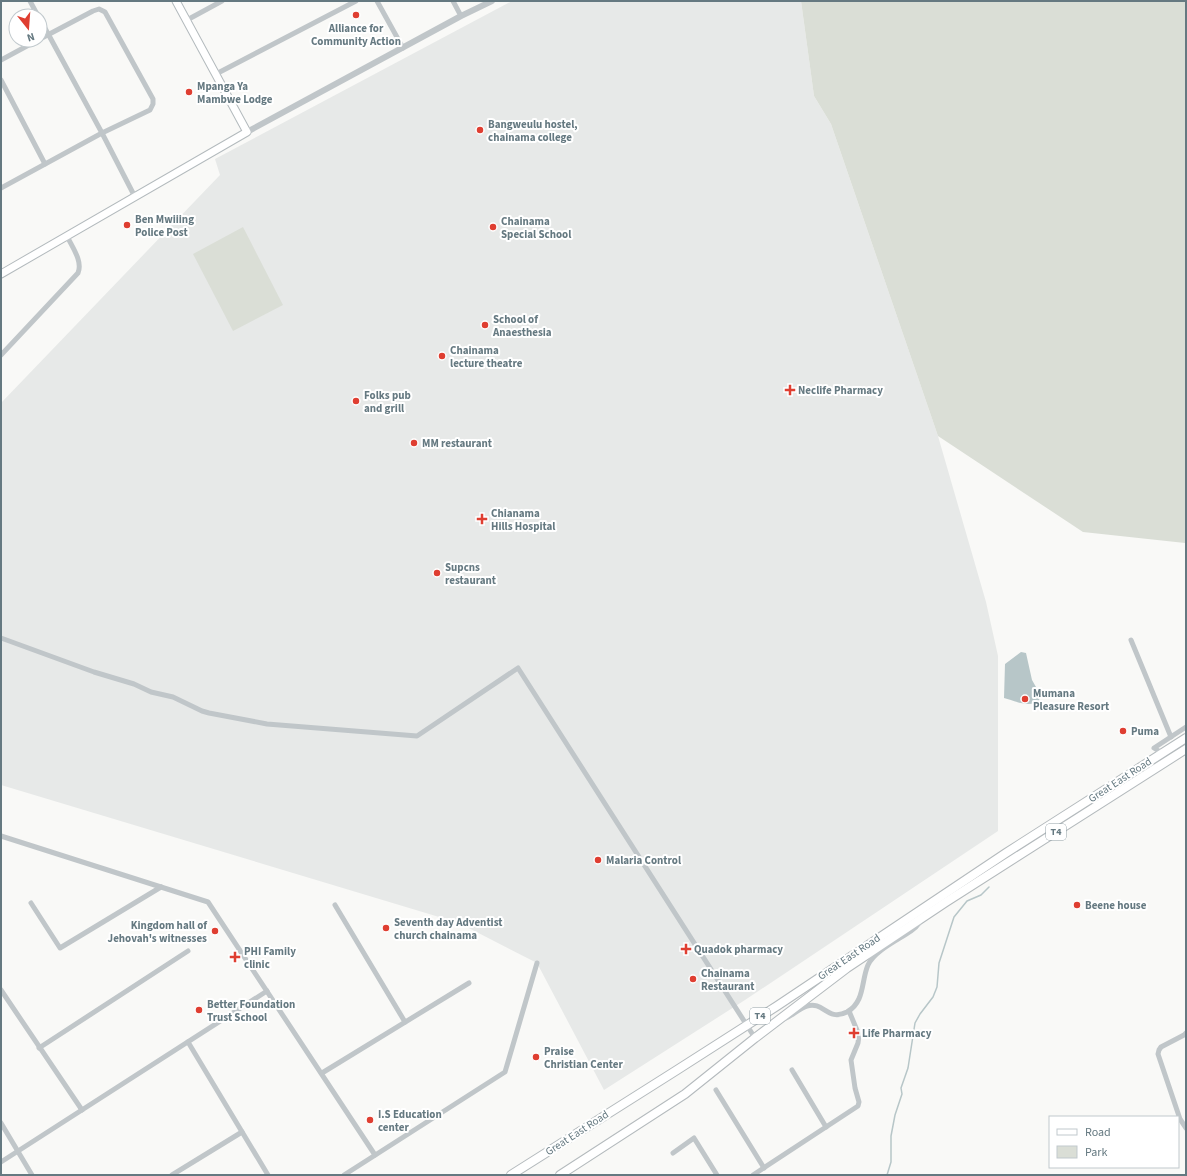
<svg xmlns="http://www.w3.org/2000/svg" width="1187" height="1176" font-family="'Source Sans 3',sans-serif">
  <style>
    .built { fill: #e7e9e8 }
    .green { fill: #daded6 }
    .water { fill: #b7c6c8 }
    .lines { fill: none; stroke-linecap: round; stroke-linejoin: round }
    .stream { stroke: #b7c6c8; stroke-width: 1.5 }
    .secondary-casing { stroke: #b3babd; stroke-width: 9 }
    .primary-casing { stroke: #b4babd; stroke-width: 10 }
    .minor { stroke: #c0c6c9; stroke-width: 5 }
    .tertiary { stroke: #c0c6c9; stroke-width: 6 }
    .secondary { stroke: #fff; stroke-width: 7 }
    .primary { stroke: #fff; stroke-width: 8 }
    .poi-dot { fill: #df3e31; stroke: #fff; stroke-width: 1.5 }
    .labels { text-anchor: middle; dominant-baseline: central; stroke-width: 4; stroke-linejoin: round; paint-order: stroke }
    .shield { fill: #fff; stroke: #93a1a7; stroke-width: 1 }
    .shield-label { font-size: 10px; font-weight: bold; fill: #657981 }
    .poi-label { font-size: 11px; font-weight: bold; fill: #657981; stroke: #fff; text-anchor: start }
    .street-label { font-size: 11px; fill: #657981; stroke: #fff }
  </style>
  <rect width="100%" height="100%" fill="#f9f9f7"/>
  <!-- built -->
  <path class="built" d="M512,1H801L814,96L831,124L938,436L986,602L998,656V831L745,1000L604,1090L537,963L459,923L1,785V403L220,175L215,159Z"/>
  <!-- green -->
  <g class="green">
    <path d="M801,1H1186V541L1185,543L1083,532L938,436L831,124L814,96Z"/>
    <path d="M243,227L283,305L233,331L193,254Z"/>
  </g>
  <!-- water -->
  <path class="water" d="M1021,652L1026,653L1032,680L1040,694L1039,701C1029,708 1015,701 1004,698L1005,664Z"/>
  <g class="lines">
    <!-- stream -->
    <path class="stream" d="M887,1175L891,1162V1136L895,1115L902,1094L901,1088L908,1068L915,1023L920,1014L933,997L937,987L939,963L954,917L967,901L981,895L989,887"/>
    <defs>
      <path id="secondary" d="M1,274L247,132L176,1"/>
      <g id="primary">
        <path d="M511,1175L677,1070L777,1006L1006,853L1186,738"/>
        <path d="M560,1175L685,1094L755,1038L847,968L946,902L1186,749"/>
      </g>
    </defs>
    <!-- secondary casing -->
    <use href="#secondary" class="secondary-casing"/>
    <!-- primary casing -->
    <use href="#primary" class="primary-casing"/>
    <!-- minor -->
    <g class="minor">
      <path d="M30,1L38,16"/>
      <path d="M377,1L403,48"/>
      <path d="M453,1L461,16"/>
      <path d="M40,19L102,133L135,197"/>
      <path d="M187,20L222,1"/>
      <path d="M1,60L38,40"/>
      <path d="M216,74L356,1"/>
      <path d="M1,80L45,164"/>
      <path d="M1,188L102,133L150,110L153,104V99L105,12L99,9L93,11L40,39"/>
      <path d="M1,355L78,273C83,261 72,247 67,236"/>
      <path d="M1,638L94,672L134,684L151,692L173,697L202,711L209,713L267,724L417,736L518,668L755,1038"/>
      <path d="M1131,640L1171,737"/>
      <path d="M1162,753L1154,748L1186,727"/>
      <path d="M1,836L208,902L375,1155"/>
      <path d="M31,903L60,948L161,887"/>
      <path d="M335,905L405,1022"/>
      <path d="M1,990L82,1110"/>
      <path d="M786,1018C793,1015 800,1008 807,1006C824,1001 827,1022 847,1012C865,1002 861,981 868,965C874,951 898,940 911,931C914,929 917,926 919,923"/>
      <path d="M1186,1033L1184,1035L1161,1047L1159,1050L1158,1054L1180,1119L1186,1128"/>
      <path d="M188,1042L268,1175"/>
      <path d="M39,1048L188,951"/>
      <path d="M792,1070L826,1127"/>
      <path d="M322,1073L469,983"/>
      <path d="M716,1090L764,1168"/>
      <path d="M1,1123L32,1175"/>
      <path d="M673,1153L694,1138L717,1175"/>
      <path d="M1,1162L267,991"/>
      <path d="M172,1175L242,1132"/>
      <path d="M344,1175L505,1072L537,963"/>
      <path d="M753,1175L858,1106L859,1102L855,1088L851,1060L858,1043L859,1035L849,1011"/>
    </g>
    <!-- tertiary -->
    <path class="tertiary" d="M247,132L461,16L492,1"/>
    <!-- secondary -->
    <use href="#secondary" class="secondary"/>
    <!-- primary -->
    <use href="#primary" class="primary"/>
  </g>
  <!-- markers -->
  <g class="poi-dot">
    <circle cx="356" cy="15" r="4"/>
    <circle cx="189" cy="92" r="4"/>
    <circle cx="480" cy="130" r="4"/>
    <circle cx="127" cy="225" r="4"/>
    <circle cx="493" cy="227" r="4"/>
    <circle cx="485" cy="325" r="4"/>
    <circle cx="442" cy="356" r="4"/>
    <path d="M788 384h4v4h4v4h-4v4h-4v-4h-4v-4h4z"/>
    <circle cx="356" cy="401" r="4"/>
    <circle cx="414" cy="443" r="4"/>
    <path d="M480 513h4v4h4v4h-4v4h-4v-4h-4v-4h4z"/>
    <circle cx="437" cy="573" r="4"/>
    <circle cx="1025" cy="699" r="4"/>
    <circle cx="1123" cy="731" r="4"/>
    <circle cx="598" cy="860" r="4"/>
    <circle cx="1077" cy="905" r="4"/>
    <circle cx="386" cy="928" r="4"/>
    <circle cx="215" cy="931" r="4"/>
    <path d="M684 943h4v4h4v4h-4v4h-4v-4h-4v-4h4z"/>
    <path d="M233 951h4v4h4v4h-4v4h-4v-4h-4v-4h4z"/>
    <circle cx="693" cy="979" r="4"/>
    <circle cx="199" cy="1010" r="4"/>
    <path d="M852 1027h4v4h4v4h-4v4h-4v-4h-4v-4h4z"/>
    <circle cx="536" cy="1057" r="4"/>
    <circle cx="370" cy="1120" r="4"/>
  </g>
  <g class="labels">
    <!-- shield labels -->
    <g class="shield">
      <rect x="1046" y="824" width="20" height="16" rx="3"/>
      <rect x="750" y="1008" width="20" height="16" rx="3"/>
    </g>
    <g class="shield-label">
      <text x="1056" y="832">T4</text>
      <text x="760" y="1016">T4</text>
    </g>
    <!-- poi labels -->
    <g class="poi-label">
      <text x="356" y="28" text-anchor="middle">Alliance for<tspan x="356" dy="13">Community Action</tspan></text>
      <text x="197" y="86">Mpanga Ya<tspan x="197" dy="13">Mambwe Lodge</tspan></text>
      <text x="488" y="124">Bangweulu hostel,<tspan x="488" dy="13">chainama college</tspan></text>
      <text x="135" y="219">Ben Mwiiing<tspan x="135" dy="13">Police Post</tspan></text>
      <text x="501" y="221">Chainama<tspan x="501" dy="13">Special School</tspan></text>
      <text x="493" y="319">School of<tspan x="493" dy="13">Anaesthesia</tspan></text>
      <text x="450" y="350">Chainama<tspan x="450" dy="13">lecture theatre</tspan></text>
      <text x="798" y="390">Neclife Pharmacy</text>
      <text x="364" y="395">Folks pub<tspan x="364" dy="13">and grill</tspan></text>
      <text x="422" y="443">MM restaurant</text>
      <text x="491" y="513">Chianama<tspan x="491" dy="13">Hills Hospital</tspan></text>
      <text x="445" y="567">Supcns<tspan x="445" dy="13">restaurant</tspan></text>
      <text x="1033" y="693">Mumana<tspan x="1033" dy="13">Pleasure Resort</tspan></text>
      <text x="1131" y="731">Puma</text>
      <text x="606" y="860">Malaria Control</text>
      <text x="1085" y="905">Beene house</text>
      <text x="394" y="922">Seventh day Adventist<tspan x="394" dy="13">church chainama</tspan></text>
      <text x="207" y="925" text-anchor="end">Kingdom hall of<tspan x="207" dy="13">Jehovah's witnesses</tspan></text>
      <text x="694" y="949">Quadok pharmacy</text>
      <text x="244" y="951">PHI Family<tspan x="244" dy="13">clinic</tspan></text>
      <text x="701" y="973">Chainama<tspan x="701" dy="13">Restaurant</tspan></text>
      <text x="207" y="1004">Better Foundation<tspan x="207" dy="13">Trust School</tspan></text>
      <text x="862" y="1033">Life Pharmacy</text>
      <text x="544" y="1051">Praise<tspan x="544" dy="13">Christian Center</tspan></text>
      <text x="378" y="1114">I.S Education<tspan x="378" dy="13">center</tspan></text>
    </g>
    <!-- street labels -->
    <g class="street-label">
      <text transform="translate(1120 780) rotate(-33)">Great East Road</text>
      <text transform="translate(849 957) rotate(-34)">Great East Road</text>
      <text transform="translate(577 1133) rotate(-33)">Great East Road</text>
    </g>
  </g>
  <!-- border -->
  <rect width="1187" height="1176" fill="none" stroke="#657981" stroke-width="4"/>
  <!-- legend -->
  <rect x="1049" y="1116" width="130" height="52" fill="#ffffff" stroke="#c1c9cd"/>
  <rect x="1057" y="1129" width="20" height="6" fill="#ffffff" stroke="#c1c9cd"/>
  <text x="1085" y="1136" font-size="12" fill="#657981">Road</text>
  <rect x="1057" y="1146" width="20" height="12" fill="#daded6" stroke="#c1c9cd"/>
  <text x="1085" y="1156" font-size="12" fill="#657981">Park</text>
  <!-- north arrow -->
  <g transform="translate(28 28) rotate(163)"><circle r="19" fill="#ffffff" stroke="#c1c9cd"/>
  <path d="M0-3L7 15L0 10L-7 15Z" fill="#df3e31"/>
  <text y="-6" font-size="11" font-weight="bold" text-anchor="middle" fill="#657981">N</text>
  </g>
</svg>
